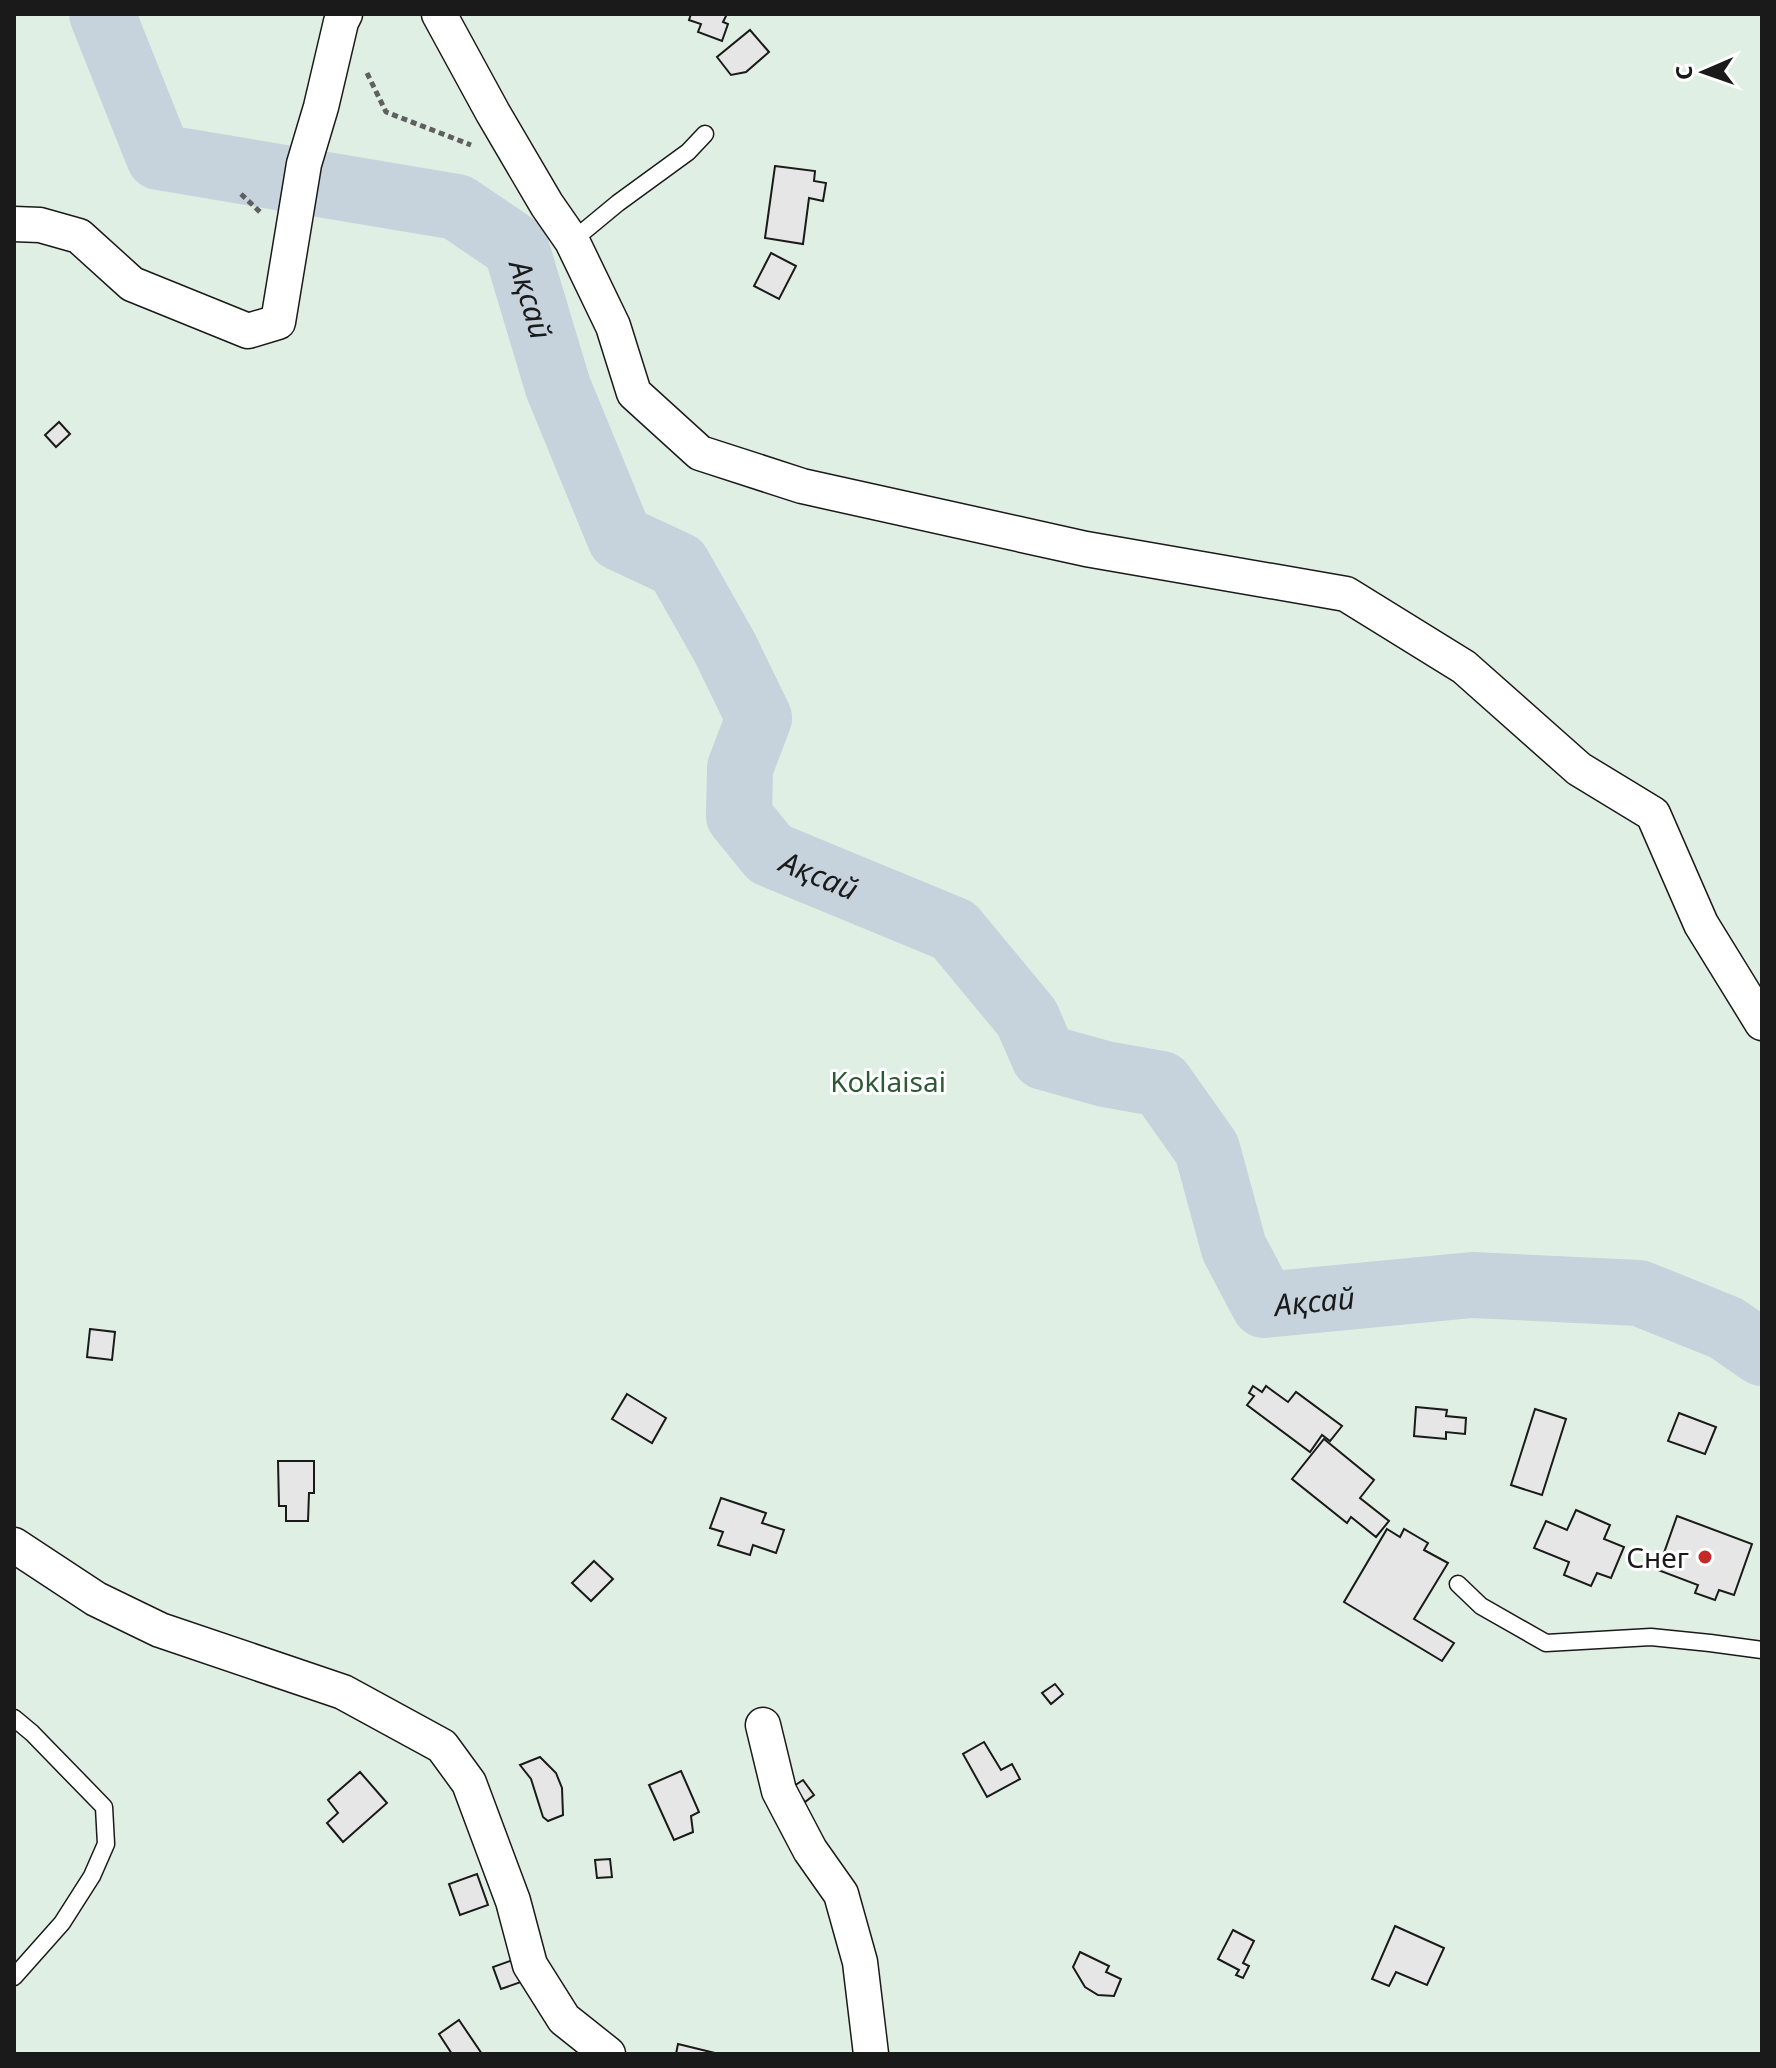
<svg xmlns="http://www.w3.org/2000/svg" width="1776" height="2068" font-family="'Noto Sans',sans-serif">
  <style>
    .green { fill: #e0efe3; stroke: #6a6a6a; stroke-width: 2 }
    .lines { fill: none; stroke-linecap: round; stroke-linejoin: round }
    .river { stroke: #c6d2dc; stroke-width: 66 }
    .building { fill: #e6e6e6; stroke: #1a1a1a; stroke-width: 2 }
    .service-casing { stroke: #1a1a1a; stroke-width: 19 }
    .minor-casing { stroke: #1a1a1a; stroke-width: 37 }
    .path { stroke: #5f5f5f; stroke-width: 5; stroke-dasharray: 6 4; stroke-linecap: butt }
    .service { stroke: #fff; stroke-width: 16 }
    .minor { stroke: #fff; stroke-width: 34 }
    .poi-dot { fill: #c62828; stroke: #fff; stroke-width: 3 }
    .labels { text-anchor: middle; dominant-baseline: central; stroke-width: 6; stroke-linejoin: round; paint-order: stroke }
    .park-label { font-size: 28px; fill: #2b5a34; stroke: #fff }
    .poi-label { font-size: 28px; fill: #1a1a1a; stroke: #fff; text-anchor: end }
    .water-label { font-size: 30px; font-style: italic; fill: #1a1a1a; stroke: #fff }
  </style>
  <rect width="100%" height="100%" fill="#fff"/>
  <!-- green -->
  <rect class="green" x="14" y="14" width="1748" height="2040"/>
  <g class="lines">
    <!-- river -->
    <path class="river" id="s1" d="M102,14L159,157L457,207L516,247L558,387L620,538L678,565L725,648L759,718L740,768L739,816L770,854L954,930L1027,1018L1044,1057L1105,1074L1161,1084L1207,1149L1234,1248L1264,1305L1472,1285L1639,1293L1726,1328L1762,1353"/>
  </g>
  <!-- building -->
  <g class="building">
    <path d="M691,14H727L723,22L728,24L722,41L698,32L701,24L689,20Z"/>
    <path d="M750,30L769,52L746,72L731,75L717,57Z"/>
    <path d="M775,166L815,171L814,181L826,183L823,201L809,198L803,244L765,238Z"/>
    <path d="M771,253L796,266L779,299L754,286Z"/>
    <path d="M59,422L70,434L56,447L45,435Z"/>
    <path d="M90,1329L115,1332L112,1360L87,1357Z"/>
    <path d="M1253,1386L1262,1392L1266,1386L1288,1402L1296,1392L1342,1426L1330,1441L1322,1435L1310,1452L1247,1405L1254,1396L1249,1393Z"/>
    <path d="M627,1394L666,1418L652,1443L612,1419Z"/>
    <path d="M1416,1407L1447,1410L1446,1416L1466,1418L1465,1434L1446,1432V1439L1414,1436Z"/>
    <path d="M1535,1409L1566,1419L1542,1495L1511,1485Z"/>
    <path d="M1679,1413L1716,1427L1705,1454L1668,1441Z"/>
    <path d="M1324,1439L1374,1480L1360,1498L1389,1521L1376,1537L1351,1517L1347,1523L1292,1479Z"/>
    <path d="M278,1461H314V1493H309L308,1521H286V1506H279Z"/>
    <path d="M721,1498L766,1513L762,1523L784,1530L776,1553L753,1545L750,1555L718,1545L723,1532L710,1528Z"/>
    <path d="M1576,1510L1610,1525L1604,1539L1624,1547L1611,1578L1597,1573L1591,1586L1564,1575L1569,1562L1534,1548L1546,1521L1567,1530Z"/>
    <path d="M1677,1516L1752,1544L1734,1595L1719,1590L1715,1600L1695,1593L1698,1585L1658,1570Z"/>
    <path d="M1387,1529L1400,1537L1404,1529L1428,1543L1424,1550L1448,1563L1414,1619L1454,1643L1442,1661L1344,1602Z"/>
    <path d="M594,1561L613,1579L591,1601L572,1583Z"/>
    <path d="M1055,1684L1063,1694L1051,1704L1042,1693Z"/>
    <path d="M984,1742L1001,1770L1012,1764L1020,1779L987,1797L963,1754Z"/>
    <path d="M540,1757L556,1773L562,1788L563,1815L548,1821L543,1817L531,1779L520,1765Z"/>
    <path d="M681,1771L699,1812L691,1816L693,1832L674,1840L649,1785Z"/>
    <path d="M360,1772L387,1803L343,1842L327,1823L338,1813L328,1800Z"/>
    <path d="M803,1780L814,1795L805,1802L794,1786Z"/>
    <path d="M610,1859L612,1877L597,1878L595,1860Z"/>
    <path d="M477,1874L488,1905L460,1915L449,1884Z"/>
    <path d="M1395,1926L1444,1948L1427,1985L1396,1972L1389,1986L1372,1979Z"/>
    <path d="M1233,1930L1254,1941L1243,1963L1249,1966L1243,1978L1236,1975L1239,1970L1218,1959Z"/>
    <path d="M1080,1952L1109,1966L1106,1972L1121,1979L1114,1996L1098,1995L1085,1987L1073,1967Z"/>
    <path d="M513,1960L521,1982L501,1989L493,1967Z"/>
    <path d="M459,2020L482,2054H452L439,2034Z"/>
    <path d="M678,2044L719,2054H676Z"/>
  </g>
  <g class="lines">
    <defs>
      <g id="service">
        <path d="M572,241L618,203L688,152L705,134"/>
        <path d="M1458,1584L1481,1606L1546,1643L1651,1637L1710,1643L1762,1650"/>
        <path d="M14,1718L32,1733L104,1807L106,1844L92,1876L62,1923L14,1977"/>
      </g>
      <g id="minor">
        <path d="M439,14L493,113L547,205L572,241L613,326L634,393L700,453L802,486L1086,549L1346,594L1464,667L1579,769L1653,814L1701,924L1762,1023"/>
        <path d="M14,224L40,225L79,236L132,284L248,331L278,322L304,164L321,107L341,22L345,14"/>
        <path d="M14,1545L96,1599L160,1630L343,1692L442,1746L469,1783L513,1901L530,1965L564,2019L608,2054"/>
        <path d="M763,1725L779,1791L810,1850L841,1894L860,1962L871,2054"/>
      </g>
    </defs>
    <!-- service casing -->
    <use href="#service" class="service-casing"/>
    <!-- minor casing -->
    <use href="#minor" class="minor-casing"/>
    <!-- path -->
    <g class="path">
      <path d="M367,73L386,112L471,145"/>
      <path d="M241,194L261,213"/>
    </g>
    <!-- service -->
    <use href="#service" class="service"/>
    <!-- minor -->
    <use href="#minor" class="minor"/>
  </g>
  <!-- markers -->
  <circle class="poi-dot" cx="1705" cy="1557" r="8"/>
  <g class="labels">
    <!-- park labels -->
    <g class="park-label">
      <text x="888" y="1081">Koklaisai</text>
    </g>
    <!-- poi labels -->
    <g class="poi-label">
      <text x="1689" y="1557">Снег</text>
    </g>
    <!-- water labels -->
    <g class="water-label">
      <text stroke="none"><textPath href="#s1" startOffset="582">Ақсай</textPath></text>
      <text stroke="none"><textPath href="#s1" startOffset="1278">Ақсай</textPath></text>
      <text stroke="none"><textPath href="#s1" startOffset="1998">Ақсай</textPath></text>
    </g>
  </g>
  <!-- border -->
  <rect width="1776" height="2068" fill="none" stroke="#1a1a1a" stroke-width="32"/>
  <!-- north arrow -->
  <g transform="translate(1704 72) rotate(268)" stroke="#ffffff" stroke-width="6" paint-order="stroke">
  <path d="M0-6L14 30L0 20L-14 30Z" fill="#1a1a1a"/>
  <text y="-12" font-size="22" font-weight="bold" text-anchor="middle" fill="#1a1a1a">С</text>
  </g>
</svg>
